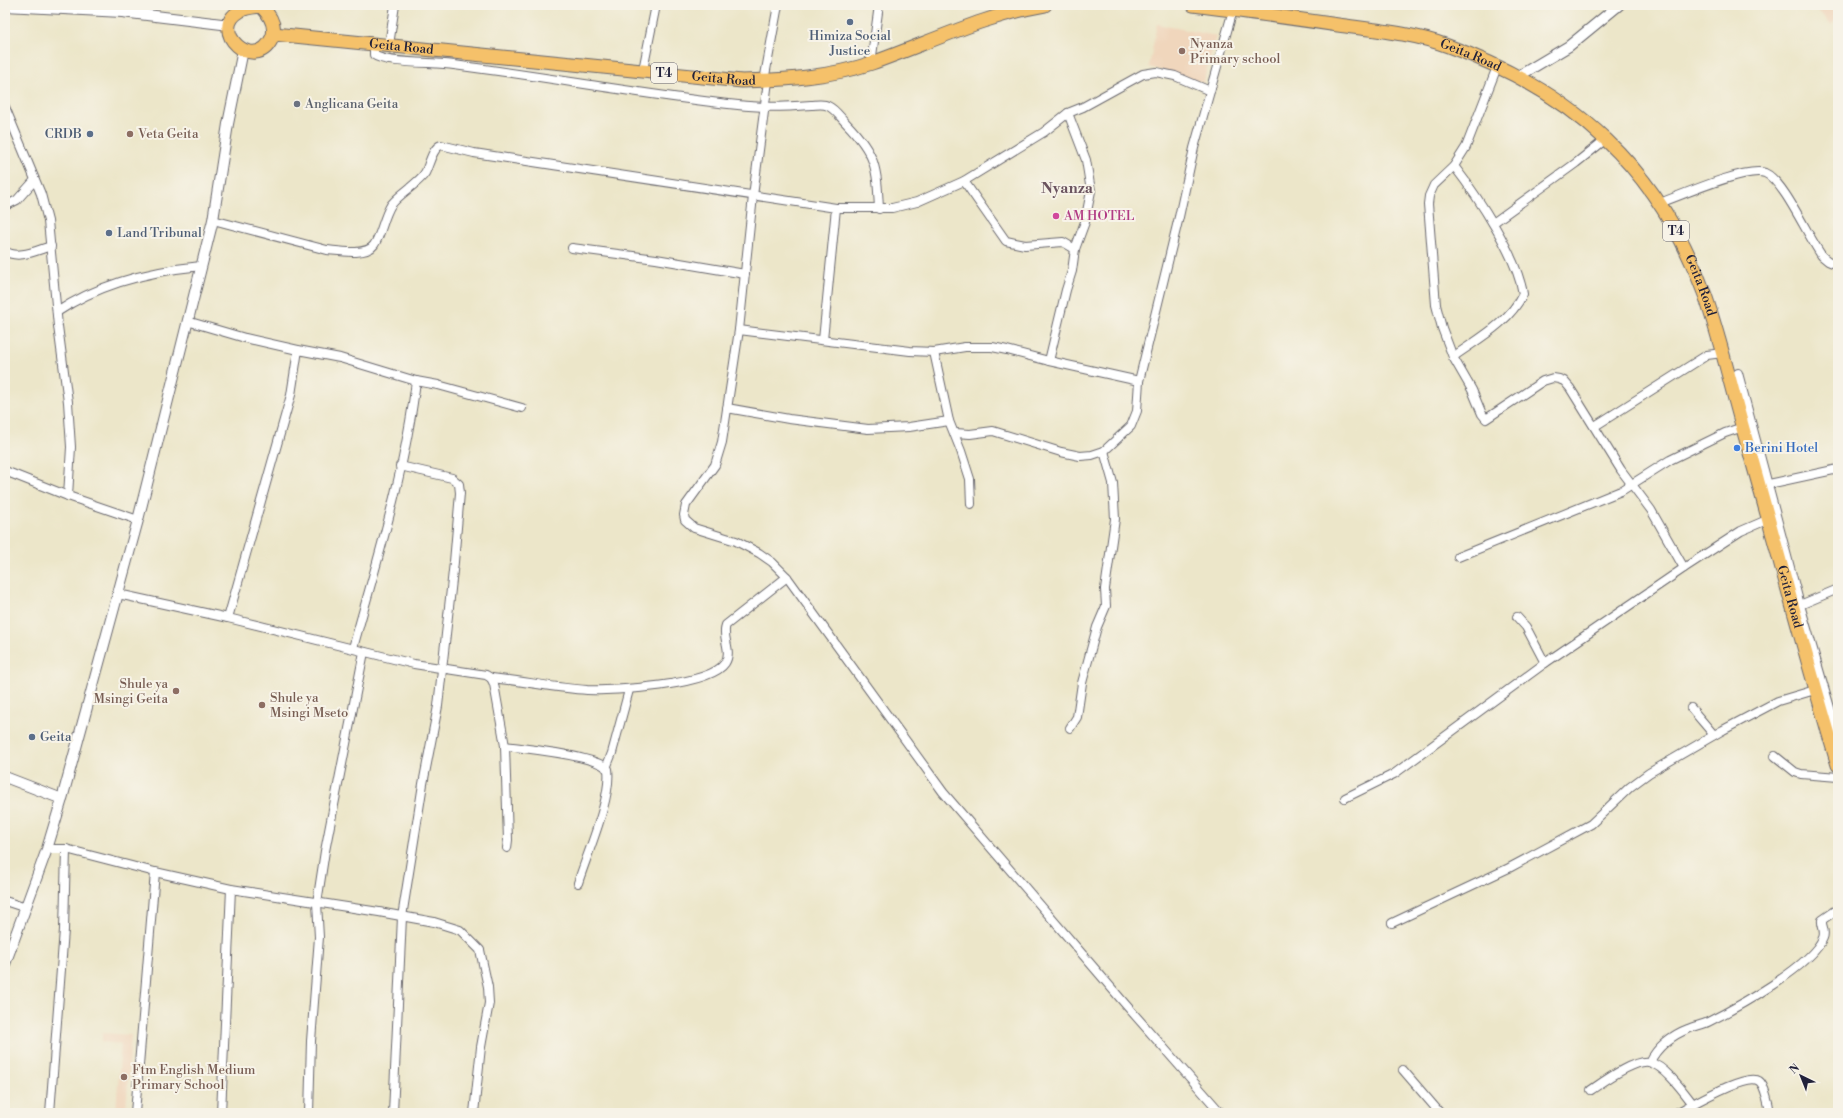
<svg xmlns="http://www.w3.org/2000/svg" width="1843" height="1118" font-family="'Libre Bodoni',serif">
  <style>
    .built { fill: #f0d6bc }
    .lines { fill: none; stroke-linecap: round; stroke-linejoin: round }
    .minor-casing { stroke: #69676d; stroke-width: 10 }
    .tertiary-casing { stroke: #69676d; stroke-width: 12 }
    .trunk-casing { stroke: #69676d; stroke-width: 15 }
    .minor { stroke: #fff; stroke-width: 8 }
    .tertiary { stroke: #fff; stroke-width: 10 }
    .trunk { stroke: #f5c16b; stroke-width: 13 }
    .service-dot { fill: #5c6f8a; stroke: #f7f3e8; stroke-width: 1.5 }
    .education-dot { fill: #8d6e63; stroke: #f7f3e8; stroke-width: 1.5 }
    .worship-dot { fill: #6b7280; stroke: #f7f3e8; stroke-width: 1.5 }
    .hotel-dot { fill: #d1479c; stroke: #f7f3e8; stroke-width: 1.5 }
    .shop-dot { fill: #3f7fe0; stroke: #f7f3e8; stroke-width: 1.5 }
    .labels { text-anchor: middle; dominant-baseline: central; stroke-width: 4; stroke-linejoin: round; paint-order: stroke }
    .shield { fill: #f7f3e8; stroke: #62616f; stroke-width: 1 }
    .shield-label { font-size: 12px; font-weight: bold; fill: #22223b }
    .service-label { font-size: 13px; fill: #4e5e75; stroke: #f7f3e8; text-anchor: start }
    .education-label { font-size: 13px; fill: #785e54; stroke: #f7f3e8; text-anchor: start }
    .street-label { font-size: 13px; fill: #22223b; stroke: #f7f3e8 }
    .worship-label { font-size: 13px; fill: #5b616d; stroke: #f7f3e8; text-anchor: start }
    .hotel-label { font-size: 13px; fill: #b23c85; stroke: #f7f3e8; text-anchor: start }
    .shop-label { font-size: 13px; fill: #366cbe; stroke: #f7f3e8; text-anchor: start }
    .quarter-label { font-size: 15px; font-weight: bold; fill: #6b5460; stroke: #f7f3e8 }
  </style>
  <rect width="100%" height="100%" fill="#f7f3e8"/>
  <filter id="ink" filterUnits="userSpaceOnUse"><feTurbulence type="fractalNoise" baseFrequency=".025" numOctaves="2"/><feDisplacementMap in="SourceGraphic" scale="8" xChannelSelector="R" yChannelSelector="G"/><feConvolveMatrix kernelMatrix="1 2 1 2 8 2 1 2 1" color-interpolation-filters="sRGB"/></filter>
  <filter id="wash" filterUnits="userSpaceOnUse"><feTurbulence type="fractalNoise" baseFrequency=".012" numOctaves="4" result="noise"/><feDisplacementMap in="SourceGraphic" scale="16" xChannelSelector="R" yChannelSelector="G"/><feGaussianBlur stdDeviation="0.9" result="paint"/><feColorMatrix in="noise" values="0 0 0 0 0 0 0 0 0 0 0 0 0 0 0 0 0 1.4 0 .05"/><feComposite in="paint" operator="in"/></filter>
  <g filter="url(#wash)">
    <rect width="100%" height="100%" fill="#ece6c9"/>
    <!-- built -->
    <g class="built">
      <path d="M1813,5H1838V18L1831,25Z"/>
      <path d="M1157,24L1216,36L1203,83L1149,67Z"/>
      <path d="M102,1033L131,1035L126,1112L116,1111L121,1044L102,1042Z"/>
    </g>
  </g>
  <g filter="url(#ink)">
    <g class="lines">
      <defs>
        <g id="minor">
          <path d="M374,44V55C386,64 436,62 454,65C549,77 643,95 738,105C762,108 787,107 811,105C816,105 823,103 828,106C835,109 840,117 846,123C876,154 877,167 879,209"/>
          <path d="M389,45L395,5"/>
          <path d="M871,63L879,5"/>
          <path d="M1497,67L1466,147L1454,166L1434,185L1429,196L1428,204L1436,305L1442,328L1453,357L1472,390L1482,414L1486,419L1543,381L1553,378L1559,379L1564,381L1570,388L1621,470L1651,510L1684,568"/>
          <path d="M643,70L656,5"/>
          <path d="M764,81L778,5"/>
          <path d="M768,81L753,196L739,330L722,442L715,465L686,505L684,515L685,520L694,528L736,541L759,553L772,562L787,577L943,792L1126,1005L1221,1113"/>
          <path d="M5,107L41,194L48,221L58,326L68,402L71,447L68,496"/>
          <path d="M964,181L1006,241L1025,245L1063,242L1075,249"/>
          <path d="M1660,203C1679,196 1747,166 1765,173C1784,181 1808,237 1822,256L1828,261L1838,265"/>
          <path d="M5,206L17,200L34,181"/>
          <path d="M213,220L327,250C339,251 366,256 374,245C382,233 383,218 391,205C400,193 418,184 425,173C429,166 432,148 441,145L474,153L836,208H892L917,202L964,181L1044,132L1068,113L1083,107L1143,74L1156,72L1175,76L1210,91"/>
          <path d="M1493,223L1576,163L1606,139"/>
          <path d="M572,248L656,259L745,274"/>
          <path d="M5,251C18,260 37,250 51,246"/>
          <path d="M57,312C100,283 150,271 201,266"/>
          <path d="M187,321L245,338L298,350L340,358L416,381L438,385L522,408"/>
          <path d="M739,330L910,351L934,352L965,347H992L1007,350L1049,361L1139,381"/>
          <path d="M823,340L836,208"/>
          <path d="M934,352L949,421L961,451L970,479L971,504"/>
          <path d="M1453,357C1478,339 1509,323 1523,294C1517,256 1478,197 1454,166"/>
          <path d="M1049,361L1066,290L1072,271L1075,249L1085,222L1091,191L1086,160L1068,113"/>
          <path d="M1738,373L1800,605L1838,735"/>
          <path d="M727,408L789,419L868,429L909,427L949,421"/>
          <path d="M1595,426L1707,355L1722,353"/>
          <path d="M955,433L970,434L993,431L1061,452L1080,456L1092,455L1104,451L1131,426L1137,411L1139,381L1179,217L1194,148L1233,10"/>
          <path d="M5,471L68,496L138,520"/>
          <path d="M1769,484L1838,469"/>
          <path d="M1458,557L1621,491L1670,460L1725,433L1743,427"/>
          <path d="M118,594L228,618L414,664L486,675L491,678L494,684L505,746L508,840L507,848"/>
          <path d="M1800,605L1838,589"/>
          <path d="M1517,617L1526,627L1545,663"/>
          <path d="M228,618L291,395L298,350"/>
          <path d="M353,648C377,561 405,472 416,381"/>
          <path d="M491,678C523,681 555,688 587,690C614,691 710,686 725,663C733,651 721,637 726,625L787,577"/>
          <path d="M1691,708L1714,735"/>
          <path d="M1070,728L1077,717L1082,683L1097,627L1106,606L1105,589L1115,519L1113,483L1104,451"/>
          <path d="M505,746C523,748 597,756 608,769C612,798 587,854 578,883"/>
          <path d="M1775,756L1795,772L1801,774L1838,777"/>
          <path d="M606,768L612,753L629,690"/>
          <path d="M1345,798L1394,774L1545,663L1684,568L1741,531L1769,519"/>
          <path d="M47,849H66L155,872L231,889L379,912L434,922L460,930L480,950L488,987L489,1003L481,1047L474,1113"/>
          <path d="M5,901L26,908"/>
          <path d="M1392,923L1509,868L1591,824L1630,787L1649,773L1723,730L1778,701L1815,690"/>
          <path d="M1650,1062C1657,1047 1672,1035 1688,1029C1694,1026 1702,1025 1708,1022C1736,1008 1812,966 1823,938C1826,931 1821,926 1822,920L1838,909"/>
          <path d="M1403,1070L1440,1113"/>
          <path d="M1591,1090C1603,1082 1634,1059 1649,1062C1665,1066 1683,1091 1693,1104"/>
          <path d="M50,1113L64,930L66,849"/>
          <path d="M135,1113L155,872"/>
          <path d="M221,1113L231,889"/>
          <path d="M309,1113L311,1041L319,937L317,903L325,851L364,652"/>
          <path d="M393,1113L402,917L423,784L438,706L454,562L460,493L459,484L452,478L400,466"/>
          <path d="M1676,1113C1690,1106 1747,1072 1759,1081C1765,1085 1769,1106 1770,1113"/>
        </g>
        <g id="tertiary">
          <path d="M5,6L122,12L230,25"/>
          <path d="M1517,77L1569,46L1619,5"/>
          <path d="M5,777L62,799"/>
          <path d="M5,964L47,849L62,799L138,520L213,220L228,124L243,50"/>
        </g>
        <g id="trunk">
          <path id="s1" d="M1193,5C1242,11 1290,18 1338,25C1375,30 1413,33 1448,46C1573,91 1659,168 1705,295C1722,344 1733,396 1748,446C1778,552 1806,659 1838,765"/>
          <path d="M261,6C269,14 277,26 272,38C255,75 207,30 240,11C246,7 254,7 261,6Z"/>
          <path id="s2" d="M274,34L742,81C785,80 830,77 872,63C929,43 985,15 1045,5"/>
        </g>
      </defs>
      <!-- minor casing -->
      <use href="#minor" class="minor-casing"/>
      <!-- tertiary casing -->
      <use href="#tertiary" class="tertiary-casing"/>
      <!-- trunk casing -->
      <use href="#trunk" class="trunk-casing"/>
      <!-- minor -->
      <use href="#minor" class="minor"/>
      <!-- tertiary -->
      <use href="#tertiary" class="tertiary"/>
      <!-- trunk -->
      <use href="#trunk" class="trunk"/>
    </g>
  </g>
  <!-- markers -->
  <g class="service-dot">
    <circle cx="850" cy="22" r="4"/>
    <circle cx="90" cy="134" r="4"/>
    <circle cx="109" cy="233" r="4"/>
    <circle cx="32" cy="737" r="4"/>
  </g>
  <g class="education-dot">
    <circle cx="1182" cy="51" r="4"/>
    <circle cx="130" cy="134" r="4"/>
    <circle cx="176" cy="691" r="4"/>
    <circle cx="262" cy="705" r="4"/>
    <circle cx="124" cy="1077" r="4"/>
  </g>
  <circle class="worship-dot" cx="297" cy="104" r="4"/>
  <circle class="hotel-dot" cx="1056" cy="216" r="4"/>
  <circle class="shop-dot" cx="1737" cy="448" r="4"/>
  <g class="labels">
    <!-- shield labels -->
    <g class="shield">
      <rect x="651" y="63" width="26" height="20" rx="3"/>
      <rect x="1663" y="221" width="26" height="20" rx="3"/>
    </g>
    <g class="shield-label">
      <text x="664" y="73">T4</text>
      <text x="1676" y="231">T4</text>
    </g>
    <!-- service labels -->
    <g class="service-label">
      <text x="850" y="36" text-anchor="middle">Himiza Social<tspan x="850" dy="15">Justice</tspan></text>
      <text x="82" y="134" text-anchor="end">CRDB</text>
      <text x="117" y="233">Land Tribunal</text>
      <text x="40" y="737">Geita</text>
    </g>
    <!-- education labels -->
    <g class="education-label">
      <text x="1190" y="44">Nyanza<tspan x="1190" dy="15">Primary school</tspan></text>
      <text x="138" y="134">Veta Geita</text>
      <text x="168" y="684" text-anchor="end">Shule ya<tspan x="168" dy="15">Msingi Geita</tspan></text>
      <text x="270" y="698">Shule ya<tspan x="270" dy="15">Msingi Mseto</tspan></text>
      <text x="132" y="1070">Ftm English Medium<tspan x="132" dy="15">Primary School</tspan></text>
    </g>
    <!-- street labels -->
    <g class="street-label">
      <text stroke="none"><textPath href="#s2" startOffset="128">Geita Road</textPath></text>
      <text stroke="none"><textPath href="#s1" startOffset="283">Geita Road</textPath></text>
      <text stroke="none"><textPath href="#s2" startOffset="452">Geita Road</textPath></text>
      <text stroke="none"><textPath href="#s1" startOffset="619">Geita Road</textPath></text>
      <text stroke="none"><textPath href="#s1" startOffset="943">Geita Road</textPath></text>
    </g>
    <!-- worship labels -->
    <g class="worship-label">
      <text x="305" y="104">Anglicana Geita</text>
    </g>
    <!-- hotel labels -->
    <g class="hotel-label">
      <text x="1064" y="216">AM HOTEL</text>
    </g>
    <!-- shop labels -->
    <g class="shop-label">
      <text x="1745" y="448">Berini Hotel</text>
    </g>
    <!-- quarter labels -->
    <g class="quarter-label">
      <text x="1067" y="188">Nyanza</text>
    </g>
  </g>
  <!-- margin -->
  <rect width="1843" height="1118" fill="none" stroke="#f7f3e8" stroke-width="20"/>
  <!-- north arrow -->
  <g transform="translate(1801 1076) rotate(317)" stroke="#f7f3e8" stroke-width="3" paint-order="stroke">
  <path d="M0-3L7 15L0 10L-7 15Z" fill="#22223b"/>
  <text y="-6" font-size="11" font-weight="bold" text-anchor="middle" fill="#22223b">N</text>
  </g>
</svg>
